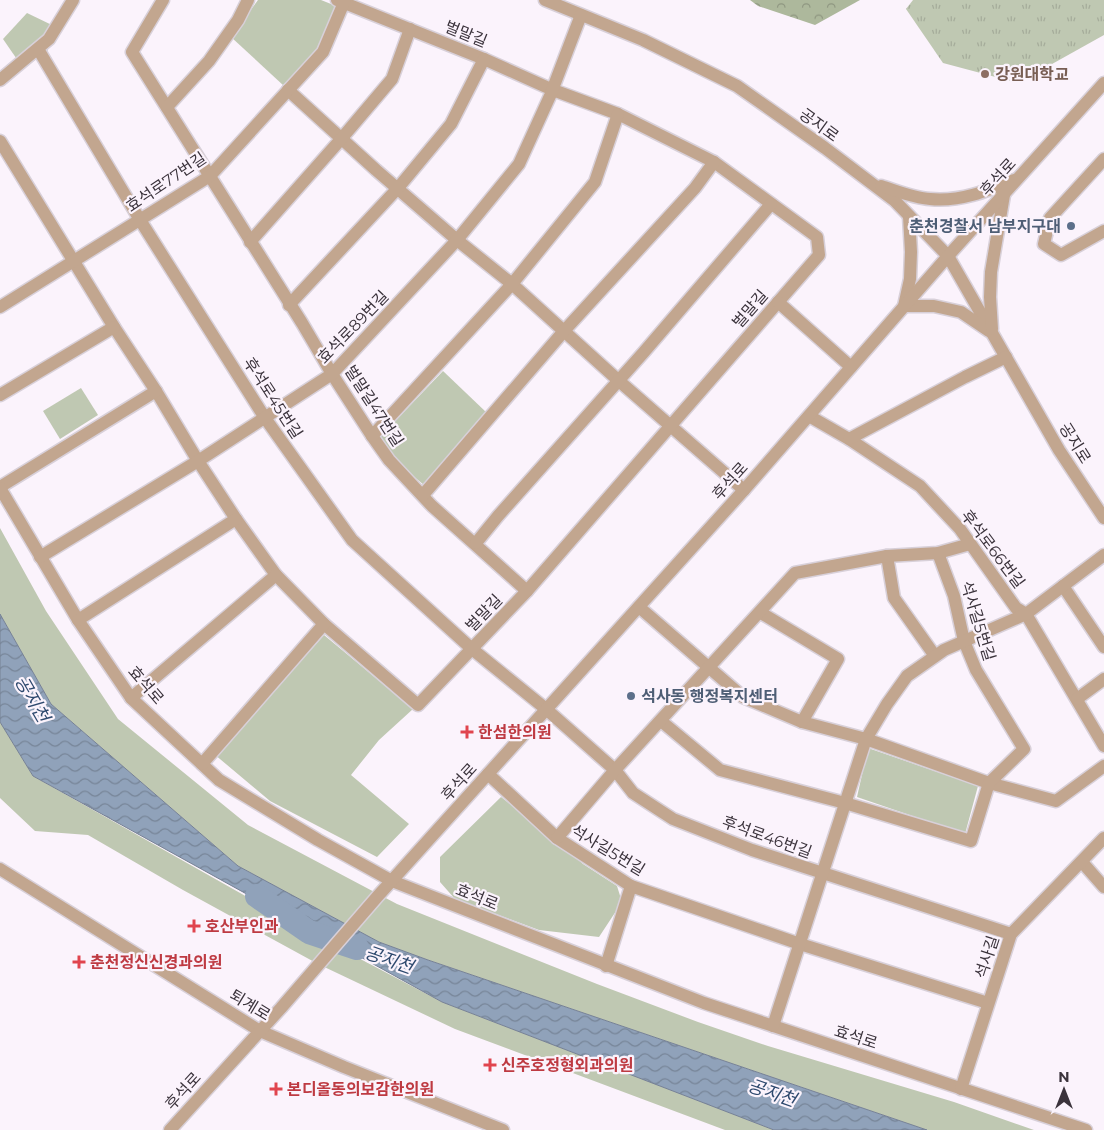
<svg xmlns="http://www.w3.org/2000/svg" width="1104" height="1130" font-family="Montserrat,'Noto Sans KR',sans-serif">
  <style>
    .grass { fill: url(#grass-tufts) }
    .forest { fill: url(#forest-crowns) }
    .park { fill: #bfc8b2 }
    .water { fill: url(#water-waves); stroke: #768194 }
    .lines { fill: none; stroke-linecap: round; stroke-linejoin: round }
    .river { stroke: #90a2ba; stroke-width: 24 }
    .minor-casing { stroke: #d8d0d9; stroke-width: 15 }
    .minor { stroke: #c2a68f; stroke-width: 12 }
    .education-dot { fill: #8d6e63; stroke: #fbf3fc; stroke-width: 2 }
    .service-dot { fill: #5c6f8a; stroke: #fbf3fc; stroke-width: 2 }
    .health-dot { fill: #e0444e; stroke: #fbf3fc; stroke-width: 2 }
    .labels { text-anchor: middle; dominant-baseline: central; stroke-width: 4.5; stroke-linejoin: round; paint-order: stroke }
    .street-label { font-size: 16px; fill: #3b333c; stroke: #fbf3fc }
    .education-label { font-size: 16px; font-weight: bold; fill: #785e54; stroke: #fbf3fc; text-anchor: start }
    .service-label { font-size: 16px; font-weight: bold; fill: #4e5e75; stroke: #fbf3fc; text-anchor: end }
    .health-label { font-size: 16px; font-weight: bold; fill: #be3a42; stroke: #fbf3fc; text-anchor: start }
    .water-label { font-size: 18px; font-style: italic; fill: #2e496e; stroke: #fbf3fc }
  </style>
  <defs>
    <pattern id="grass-tufts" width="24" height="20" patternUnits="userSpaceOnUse" patternTransform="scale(1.25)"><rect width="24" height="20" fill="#bfc8b2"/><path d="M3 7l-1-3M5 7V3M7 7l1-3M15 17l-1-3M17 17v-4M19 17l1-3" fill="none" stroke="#a5ac9a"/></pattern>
    <pattern id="forest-crowns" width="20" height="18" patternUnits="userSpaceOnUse" patternTransform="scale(1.25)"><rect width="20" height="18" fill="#adb89c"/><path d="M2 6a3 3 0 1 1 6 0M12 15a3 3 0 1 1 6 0" fill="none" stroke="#8e9680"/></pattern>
    <pattern id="water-waves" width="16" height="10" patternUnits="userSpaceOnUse" patternTransform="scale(1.25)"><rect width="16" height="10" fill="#90a2ba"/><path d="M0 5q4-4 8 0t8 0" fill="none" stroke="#778598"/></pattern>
  </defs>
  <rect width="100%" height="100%" fill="#fbf3fc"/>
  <!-- grass -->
  <path class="grass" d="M913,0H1104V35L1018,83L943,63L906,9Z"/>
  <!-- forest -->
  <path class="forest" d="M750,0H860L815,25L758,6Z"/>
  <!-- park -->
  <g class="park">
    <path d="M258,0H321L341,8L315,59L284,86L231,37Z"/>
    <path d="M27,13L56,27L47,52L23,68L3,39Z"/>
    <path d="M443,371L487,413L424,485L396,462L379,438Z"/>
    <path d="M81,388L98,415L60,439L43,411Z"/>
    <path d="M0,528L46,611L118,719L248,825L397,904L597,984L698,1022L768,1046L954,1102L1034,1130H927L428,960L379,942L238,866L51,704L0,614Z"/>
    <path d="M324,635L413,709L379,740L351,775L409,824L377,857L270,801L214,754L258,709Z"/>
    <path d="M0,722L33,776L309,932L442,1002L774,1130H725L455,1029L318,964L183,890L88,835L35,831L0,798Z"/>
    <path d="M868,748L978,786L965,834L857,797Z"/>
    <path d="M501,797L562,844L583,864L617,886L622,902L599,937L539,930L455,899L440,882V857Z"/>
  </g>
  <!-- water -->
  <path class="water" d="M0,614L51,704L238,866L379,942L428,960L927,1130H774L442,1002L33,776L0,722Z"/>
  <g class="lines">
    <!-- river -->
    <path class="river" d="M257,896L309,932L357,948"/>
    <defs>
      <g id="minor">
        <path d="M163,0L132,52L302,323L332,374L372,436L389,460L432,506L527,591"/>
        <path d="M545,0L643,40L737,86L825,148L895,201L948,256L1059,450L1104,518"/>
        <path d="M38,49L140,220L265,418L352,540L472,649L546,709L615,770L633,793L673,819L752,850L1011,934"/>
        <path d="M0,80L49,39L73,0"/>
        <path d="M288,90L376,170L457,240L512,284L619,381L744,490"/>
        <path d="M167,107L209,61L238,20L248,0"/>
        <path d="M0,141L114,327L156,391L198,461L236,519L276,575L324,624L418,705L527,591L819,255L817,237L714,162L618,114L553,90L484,59L337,0"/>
        <path d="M1104,159L1050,218L1044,244L1061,255L1104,231"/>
        <path d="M881,186C897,191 914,198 930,199C960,202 987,191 1014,180"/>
        <path d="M909,216L911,252L910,279L904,306H934L961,312L989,331"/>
        <path d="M250,242L342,138L392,79L410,29"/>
        <path d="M778,302L851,367"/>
        <path d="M289,305L398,188L451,124L484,59"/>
        <path d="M0,307L210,176L323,52L345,0"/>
        <path d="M992,329L990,297L991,272L1004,195"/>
        <path d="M0,395L114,327"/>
        <path d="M809,416L849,439L920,486L960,529L1016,608L1026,614L1104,746"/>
        <path d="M372,436L512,284L595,182L618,114"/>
        <path d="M849,439L965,377L1006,357"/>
        <path d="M0,487L156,391"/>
        <path d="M0,488L78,620L131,698L219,780L318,840L392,881L704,1003L1086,1130"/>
        <path d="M423,495L564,331L695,188L714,162"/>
        <path d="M476,543L498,516L644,352L771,204"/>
        <path d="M887,556L894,598L935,656"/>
        <path d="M40,557L198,461L332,374L457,240L519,164L550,96L581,15"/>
        <path d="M1063,586L1104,647"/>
        <path d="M639,607L743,697L802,722L866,739L989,783L1056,801L1104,766"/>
        <path d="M761,613L838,659L802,722"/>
        <path d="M78,620L236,519"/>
        <path d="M131,698L276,575"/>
        <path d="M1077,699L1104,679"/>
        <path d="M661,721L720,770L845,803L971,841L989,783L1024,749L976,670L964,641L954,596L938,553"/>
        <path d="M202,764L324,624"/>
        <path d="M488,774L557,838L631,886L800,944L988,1003"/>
        <path d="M557,838L615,770L795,573L887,556L938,553L970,544"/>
        <path d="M1082,862L1104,887"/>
        <path d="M0,869L260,1031L344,1067L503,1130"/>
        <path d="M606,966L631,886"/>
        <path d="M773,1026L866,739L887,704L907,676L944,650L1026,614L1104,555"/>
        <path d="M961,1089L1011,934L1104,838"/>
        <path d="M170,1130L281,1008L377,897L744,490L948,256L1104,83"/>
      </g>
    </defs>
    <!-- minor casing -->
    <use href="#minor" class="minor-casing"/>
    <!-- minor -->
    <use href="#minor" class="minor"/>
  </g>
  <!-- markers -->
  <circle class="education-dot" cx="985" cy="74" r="5"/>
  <g class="service-dot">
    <circle cx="1071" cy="226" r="5"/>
    <circle cx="631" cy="696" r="5"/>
  </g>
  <g class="health-dot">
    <path d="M464.5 724.5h5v5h5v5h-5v5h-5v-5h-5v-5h5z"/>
    <path d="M191.5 918.5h5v5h5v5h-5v5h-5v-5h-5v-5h5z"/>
    <path d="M76.5 954.5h5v5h5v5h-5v5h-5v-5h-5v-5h5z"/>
    <path d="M487.5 1057.5h5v5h5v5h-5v5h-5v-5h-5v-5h5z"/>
    <path d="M273.5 1081.5h5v5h5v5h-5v5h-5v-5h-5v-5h5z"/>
  </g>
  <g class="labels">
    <!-- street labels -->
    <g class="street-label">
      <text transform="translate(466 34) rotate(22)">벌말길</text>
      <text transform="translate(819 125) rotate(36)">공지로</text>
      <text transform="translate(998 177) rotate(-48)">후석로</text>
      <text transform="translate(166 182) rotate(-34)">효석로77번길</text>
      <text transform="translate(750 309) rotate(-49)">벌말길</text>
      <text transform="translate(353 327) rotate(-46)">효석로89번길</text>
      <text transform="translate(273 398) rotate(57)">후석로45번길</text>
      <text transform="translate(374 406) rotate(57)">벌말길47번길</text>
      <text transform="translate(1075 443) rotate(58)">공지로</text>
      <text transform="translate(730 481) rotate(-48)">후석로</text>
      <text transform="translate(993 549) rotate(53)">후석로66번길</text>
      <text transform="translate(484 613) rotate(-46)">벌말길</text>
      <text transform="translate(978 621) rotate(73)">석사길5번길</text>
      <text transform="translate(146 685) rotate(49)">효석로</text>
      <text transform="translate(459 782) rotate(-48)">후석로</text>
      <text transform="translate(767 837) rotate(20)">후석로46번길</text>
      <text transform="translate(608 850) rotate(31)">석사길5번길</text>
      <text transform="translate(477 897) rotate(22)">효석로</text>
      <text transform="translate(987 957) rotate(-72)">석사길</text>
      <text transform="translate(250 1005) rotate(31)">퇴계로</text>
      <text transform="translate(856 1037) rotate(18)">효석로</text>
      <text transform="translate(183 1091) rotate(-48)">후석로</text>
    </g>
    <!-- education labels -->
    <g class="education-label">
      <text x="995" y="74">강원대학교</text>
    </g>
    <!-- service labels -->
    <g class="service-label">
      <text x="1061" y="226">춘천경찰서 남부지구대</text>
      <text x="641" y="696" text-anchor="start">석사동 행정복지센터</text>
    </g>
    <!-- health labels -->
    <g class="health-label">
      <text x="478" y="732">한섬한의원</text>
      <text x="205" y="926">호산부인과</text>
      <text x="90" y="962">춘천정신신경과의원</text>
      <text x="501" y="1065">신주호정형외과의원</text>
      <text x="287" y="1089">본디올동의보감한의원</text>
    </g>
    <!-- water labels -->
    <g class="water-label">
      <text transform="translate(32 699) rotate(60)">공지천</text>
      <text transform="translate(389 960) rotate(19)">공지천</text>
      <text transform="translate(772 1093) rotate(19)">공지천</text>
    </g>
  </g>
  <!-- north arrow -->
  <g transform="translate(1064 1090)" stroke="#fbf3fc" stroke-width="4" paint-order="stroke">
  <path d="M0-4L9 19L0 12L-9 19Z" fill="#3b333c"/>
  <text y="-8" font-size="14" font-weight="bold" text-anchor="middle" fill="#3b333c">N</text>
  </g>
</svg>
